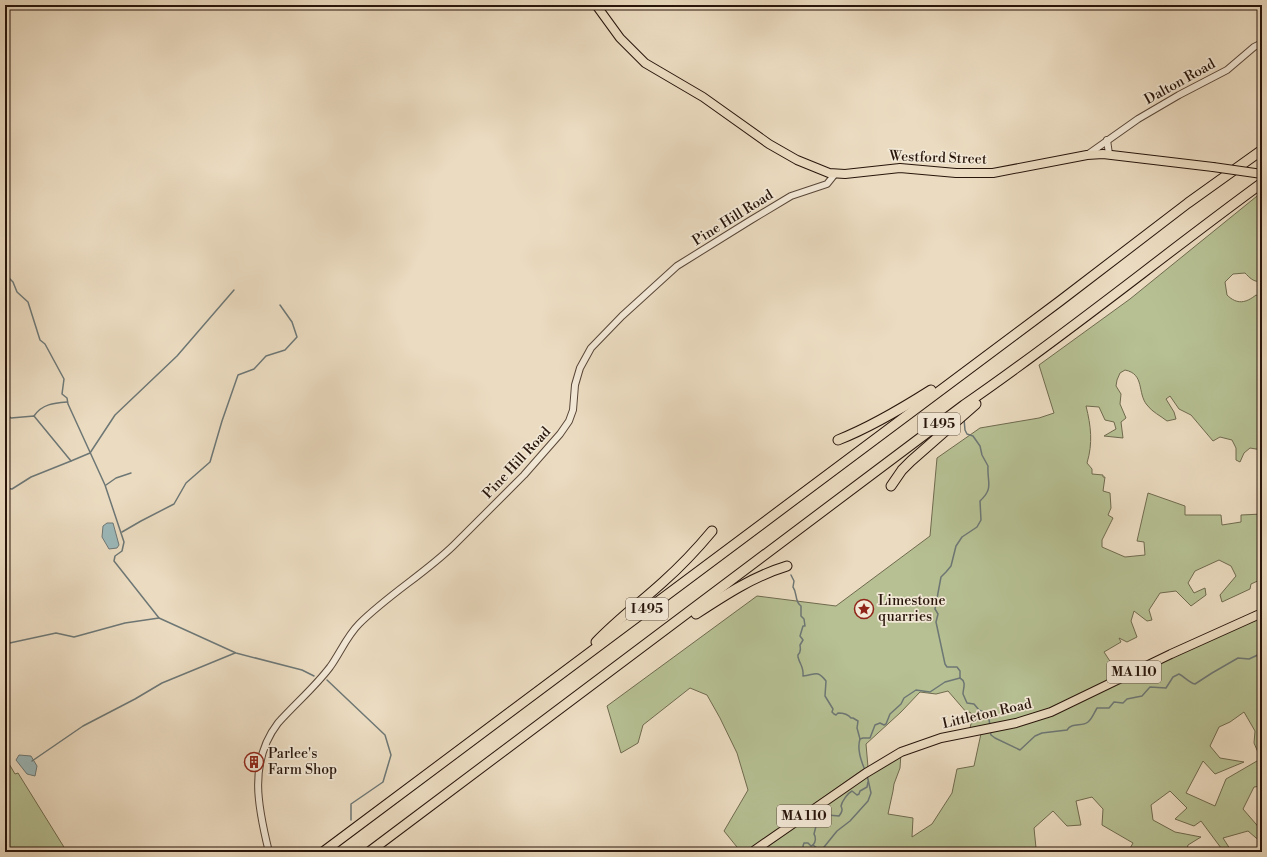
<svg xmlns="http://www.w3.org/2000/svg" width="1267" height="857" font-family="'Libre Bodoni',serif">
  <style>
    .green { fill: #b6c093; stroke: #6f6a4f }
    .water { fill: #9bb9bb; stroke: #6d7775 }
    .lines { fill: none; stroke-linecap: round; stroke-linejoin: round }
    .stream { stroke: #6d7775; stroke-width: 1.5 }
    .minor-casing { stroke: #594638; stroke-width: 8 }
    .major-casing { stroke: #28150b; stroke-width: 10 }
    .highway-casing { stroke: #28150b; stroke-width: 11 }
    .minor { stroke: #f2e8d6; stroke-width: 6 }
    .major { stroke: #ebdbc0; stroke-width: 8 }
    .highway { stroke: #ebdbc0; stroke-width: 9 }
    .major-bridge-casing { stroke: #28150b; stroke-width: 10; stroke-linecap: butt }
    .major-bridge { stroke: #ebdbc0; stroke-width: 8 }
    .labels { text-anchor: middle; dominant-baseline: central; stroke-width: 3.5; stroke-linejoin: round; paint-order: stroke }
    .shield { fill: #f2e8d6; stroke: #655448; stroke-width: 1 }
    .shield-label { font-size: 13px; font-weight: bold; fill: #28150b }
    .street-label { font-size: 14px; fill: #28150b; stroke: #f2e8d6 }
    .poi-label { font-size: 14px; fill: #28150b; stroke: #f2e8d6; text-anchor: start }
  </style>
  <rect width="100%" height="100%" fill="#ebdbc0"/>
  <filter id="stains"><feTurbulence type="fractalNoise" baseFrequency=".005" numOctaves="4"/><feColorMatrix values="0 0 0 0 .2 0 0 0 0 .09 0 0 0 0 .02 0 0 0 .5 -.17"/></filter>
  <radialGradient id="worn" r=".72"><stop offset=".6" stop-color="#630" stop-opacity="0"/><stop offset="1" stop-color="#630" stop-opacity=".3"/></radialGradient>
  <!-- green -->
  <g class="green">
    <path d="M1262,192V276L1261,281C1254,283 1249,277 1245,273L1233,274L1225,282L1227,295C1237,305 1246,303 1256,295L1262,298V450L1250,448L1244,453L1240,462L1236,460V448L1232,440L1220,437L1213,441L1191,415L1179,409L1170,396L1166,399L1174,412L1176,419L1167,421C1161,416 1152,412 1147,405C1137,393 1145,374 1125,370L1120,373L1117,380L1116,386L1121,394L1120,404L1126,418L1121,422L1123,438L1104,436L1116,429L1114,422L1105,420L1099,407L1086,406C1091,426 1093,443 1087,463L1092,469V474L1103,475V477H1105L1103,491L1110,493L1111,508L1108,515L1113,518L1102,540V547L1125,557L1145,555L1144,542L1137,541L1148,493L1185,506V515H1221L1222,525L1241,522V515L1262,514V579L1251,584L1250,589L1222,602L1220,595L1236,576L1231,566L1219,560L1195,571L1188,583L1194,593L1205,588L1206,595L1191,606L1176,591L1160,593L1149,610L1152,620L1147,621L1134,611L1131,621L1137,637L1127,642L1119,638L1121,642L1104,652L1119,675L1050,708L1016,719L970,728L973,716L970,712L967,713L948,691L936,694L920,692L901,712L866,744L868,767L862,770L746,852H741L724,831L748,790L737,753L720,718L707,695L690,688L643,725L638,743L621,753L607,706L757,596L836,606L930,536L937,458L980,428L1039,418L1054,413L1039,365L1130,299Z"/>
    <path d="M1262,613V723L1260,738L1262,741V758L1260,757L1254,743L1255,731L1244,712L1230,722L1219,727L1210,746L1220,758L1244,762L1215,774L1203,761L1186,793L1215,806L1226,779L1257,761L1262,763V786L1254,787L1243,809L1262,831V843L1248,831L1223,838L1232,852H1224L1201,821L1194,826L1175,819L1187,808L1170,791L1151,805L1153,820L1175,832L1201,837L1188,845L1186,852H1128L1133,843L1102,825L1103,809L1092,797L1076,801L1081,825L1067,826L1053,811L1034,828L1036,848L1020,851V852H759L901,752L900,768L894,784L893,791L888,814L913,818L912,837L932,824L952,793L957,769L974,766L982,729L1028,720Z"/>
    <path d="M5,757L15,774L18,773L67,852H5Z"/>
  </g>
  <!-- water -->
  <g class="water">
    <path d="M107,523H113L119,545L117,548L109,549L102,537L103,526Z"/>
    <path d="M19,755L31,756L37,766L35,776L27,774L16,760Z"/>
  </g>
  <g class="lines">
    <!-- stream -->
    <g class="stream">
      <path d="M5,274L13,282L17,292L28,302L40,340L45,344L64,379L62,394L67,398L68,404L105,485L124,542L122,551L115,556L114,561L159,618L236,653L302,670L314,676"/>
      <path d="M5,413L11,418L34,416L71,461L90,453L115,415L177,356L234,290"/>
      <path d="M34,416C42,404 54,403 67,402"/>
      <path d="M106,485L116,478L131,473"/>
      <path d="M5,488L12,489L31,477L71,461"/>
      <path d="M122,532L141,521L174,504L186,483L210,462L222,421L238,375L254,369L266,356L285,350L297,337L292,322L280,305"/>
      <path d="M791,575L794,581L793,587C798,594 794,601 801,606V616L804,619L805,626H803L800,636L803,640L800,645C800,647 801,649 800,651C800,655 797,653 798,657C800,665 804,667 803,676C815,675 817,669 826,681L825,696L833,709L832,712L834,714L836,715L838,713C843,713 848,714 851,718H853L858,721L857,728L860,739"/>
      <path d="M5,644L56,633L74,637L125,623L159,618"/>
      <path d="M960,678V671L957,667H947L945,664L936,622L938,614L935,609L941,577L946,572L951,566L956,546L962,537L977,527L981,520L980,501C994,488 987,483 988,466L982,455L980,446L973,436L967,434L965,430L964,419"/>
      <path d="M327,680L385,735L391,755L383,782L351,804V820"/>
      <path d="M990,731L991,735L995,738L1020,750L1035,736L1042,733L1067,730C1072,722 1082,727 1088,722C1092,719 1094,713 1097,708H1109L1114,702L1123,703L1127,699L1142,696L1150,687L1166,688L1173,677L1179,674C1185,677 1189,683 1195,684L1212,673L1238,658L1249,659L1262,653"/>
      <path d="M32,761L83,726L135,699L162,683L235,653"/>
      <path d="M865,770C861,761 857,748 860,739L863,738H870L875,725L880,723L884,725L886,724L890,714L901,704L904,698L916,690L930,692L945,682L960,678C967,682 963,688 963,694L967,703L974,704L979,710L988,714L990,725"/>
      <path d="M813,845L817,848L822,849"/>
      <path d="M804,852L803,846L804,843H808L811,846L813,845C816,842 816,837 814,834L817,822L825,824L826,817L828,815L839,816C842,812 843,810 841,806C842,801 848,793 852,791L857,795L859,794L860,791L867,787L868,782"/>
      <path d="M820,852L837,831L850,821L868,801L871,793L867,775"/>
    </g>
    <defs>
      <g id="minor">
        <path d="M1107,140L1109,154"/>
        <path d="M1087,155L1138,119L1179,95L1227,70L1254,47L1262,43"/>
        <path d="M269,852C258,808 248,762 278,723C295,704 315,687 330,667C340,653 347,636 359,624C388,595 424,574 453,546L524,475L560,434L569,421L573,410L575,385L580,368L591,348L622,316L677,266L751,220L791,196L827,184L835,174"/>
      </g>
      <g id="major">
        <path d="M596,5L620,38L645,63L703,97L769,144L797,160L829,173L845,174L900,168L956,173H993L1087,155L1103,154L1213,167"/>
        <path d="M752,852L866,773L901,752L941,738L1016,723L1051,712L1171,654L1262,613"/>
      </g>
      <g id="highway">
        <path d="M838,440C871,427 901,409 931,390"/>
        <path d="M891,486L902,470L911,461L976,404"/>
        <path d="M696,614C725,595 754,576 787,566"/>
        <path d="M596,642C617,620 641,602 663,582C681,566 697,549 712,531"/>
        <path d="M323,852L1060,301L1188,203L1262,150"/>
        <path d="M369,852L964,405C1066,335 1162,256 1262,183"/>
      </g>
    </defs>
    <!-- minor casing -->
    <use href="#minor" class="minor-casing"/>
    <!-- major casing -->
    <use href="#major" class="major-casing"/>
    <!-- highway casing -->
    <use href="#highway" class="highway-casing"/>
    <!-- minor -->
    <use href="#minor" class="minor"/>
    <!-- major -->
    <use href="#major" class="major"/>
    <!-- highway -->
    <use href="#highway" class="highway"/>
    <defs>
      <path id="major-bridge" d="M1213,167L1262,174"/>
    </defs>
    <!-- major-bridge casing -->
    <use href="#major-bridge" class="major-bridge-casing"/>
    <!-- major-bridge -->
    <use href="#major-bridge" class="major-bridge"/>
  </g>
  <!-- icons -->
  <defs>
    <symbol id="sight-ring" viewBox="-11 -11 22 22"><circle r="9.5" fill="#f2e8d6" stroke="#8f2418" stroke-width="1.5"/><path d="M0-6L1.8-2.2L6-1.7L2.9 1.2L3.7 5.4L0 3.3L-3.7 5.4L-2.9 1.2L-6-1.7L-1.8-2.2Z" fill="#8f2418"/></symbol>
    <symbol id="building-ring" viewBox="-11 -11 22 22"><circle r="9.5" fill="#f2e8d6" stroke="#8f2418" stroke-width="1.5"/><path d="M-4-6H4V6H1V3H-1V6H-4ZM-2.5-4.3h1.7v1.8h-1.7ZM.8-4.3h1.7v1.8H.8ZM-2.5-1h1.7V.8h-1.7ZM.8-1h1.7V.8H.8Z" fill="#8f2418"/></symbol>
  </defs>
  <g fill-rule="evenodd">
    <use href="#sight-ring" x="853" y="598" width="22" height="22"/>
    <use href="#building-ring" x="243" y="751" width="22" height="22"/>
  </g>
  <g class="labels">
    <!-- shield labels -->
    <g class="shield">
      <rect x="918" y="413" width="42" height="22" rx="3"/>
      <rect x="626" y="598" width="42" height="22" rx="3"/>
      <rect x="1107" y="661" width="54" height="22" rx="3"/>
      <rect x="777" y="805" width="54" height="22" rx="3"/>
    </g>
    <g class="shield-label">
      <text x="939" y="424">I 495</text>
      <text x="647" y="609">I 495</text>
      <text x="1134" y="672">MA 110</text>
      <text x="804" y="816">MA 110</text>
    </g>
    <!-- street labels -->
    <g class="street-label">
      <text transform="translate(1180 82) rotate(-29)">Dalton Road</text>
      <text transform="translate(938 158) rotate(2)">Westford Street</text>
      <text transform="translate(733 218) rotate(-32)">Pine Hill Road</text>
      <text transform="translate(517 463) rotate(-47)">Pine Hill Road</text>
      <text transform="translate(987 714) rotate(-13)">Littleton Road</text>
    </g>
    <!-- poi labels -->
    <g class="poi-label">
      <text x="878" y="601">Limestone<tspan x="878" dy="16">quarries</tspan></text>
      <text x="268" y="754">Parlee's<tspan x="268" dy="16">Farm Shop</tspan></text>
    </g>
  </g>
  <!-- margin -->
  <rect width="1267" height="857" fill="none" stroke="#ebdbc0" stroke-width="20"/>
  <rect x="6" y="6" width="1255" height="845" fill="none" stroke="#28150b" stroke-width="2"/>
  <rect x="10" y="10" width="1247" height="837" fill="none" stroke="#28150b"/>
  <rect width="100%" height="100%" filter="url(#stains)"/>
  <rect width="100%" height="100%" fill="url(#worn)"/>
</svg>
